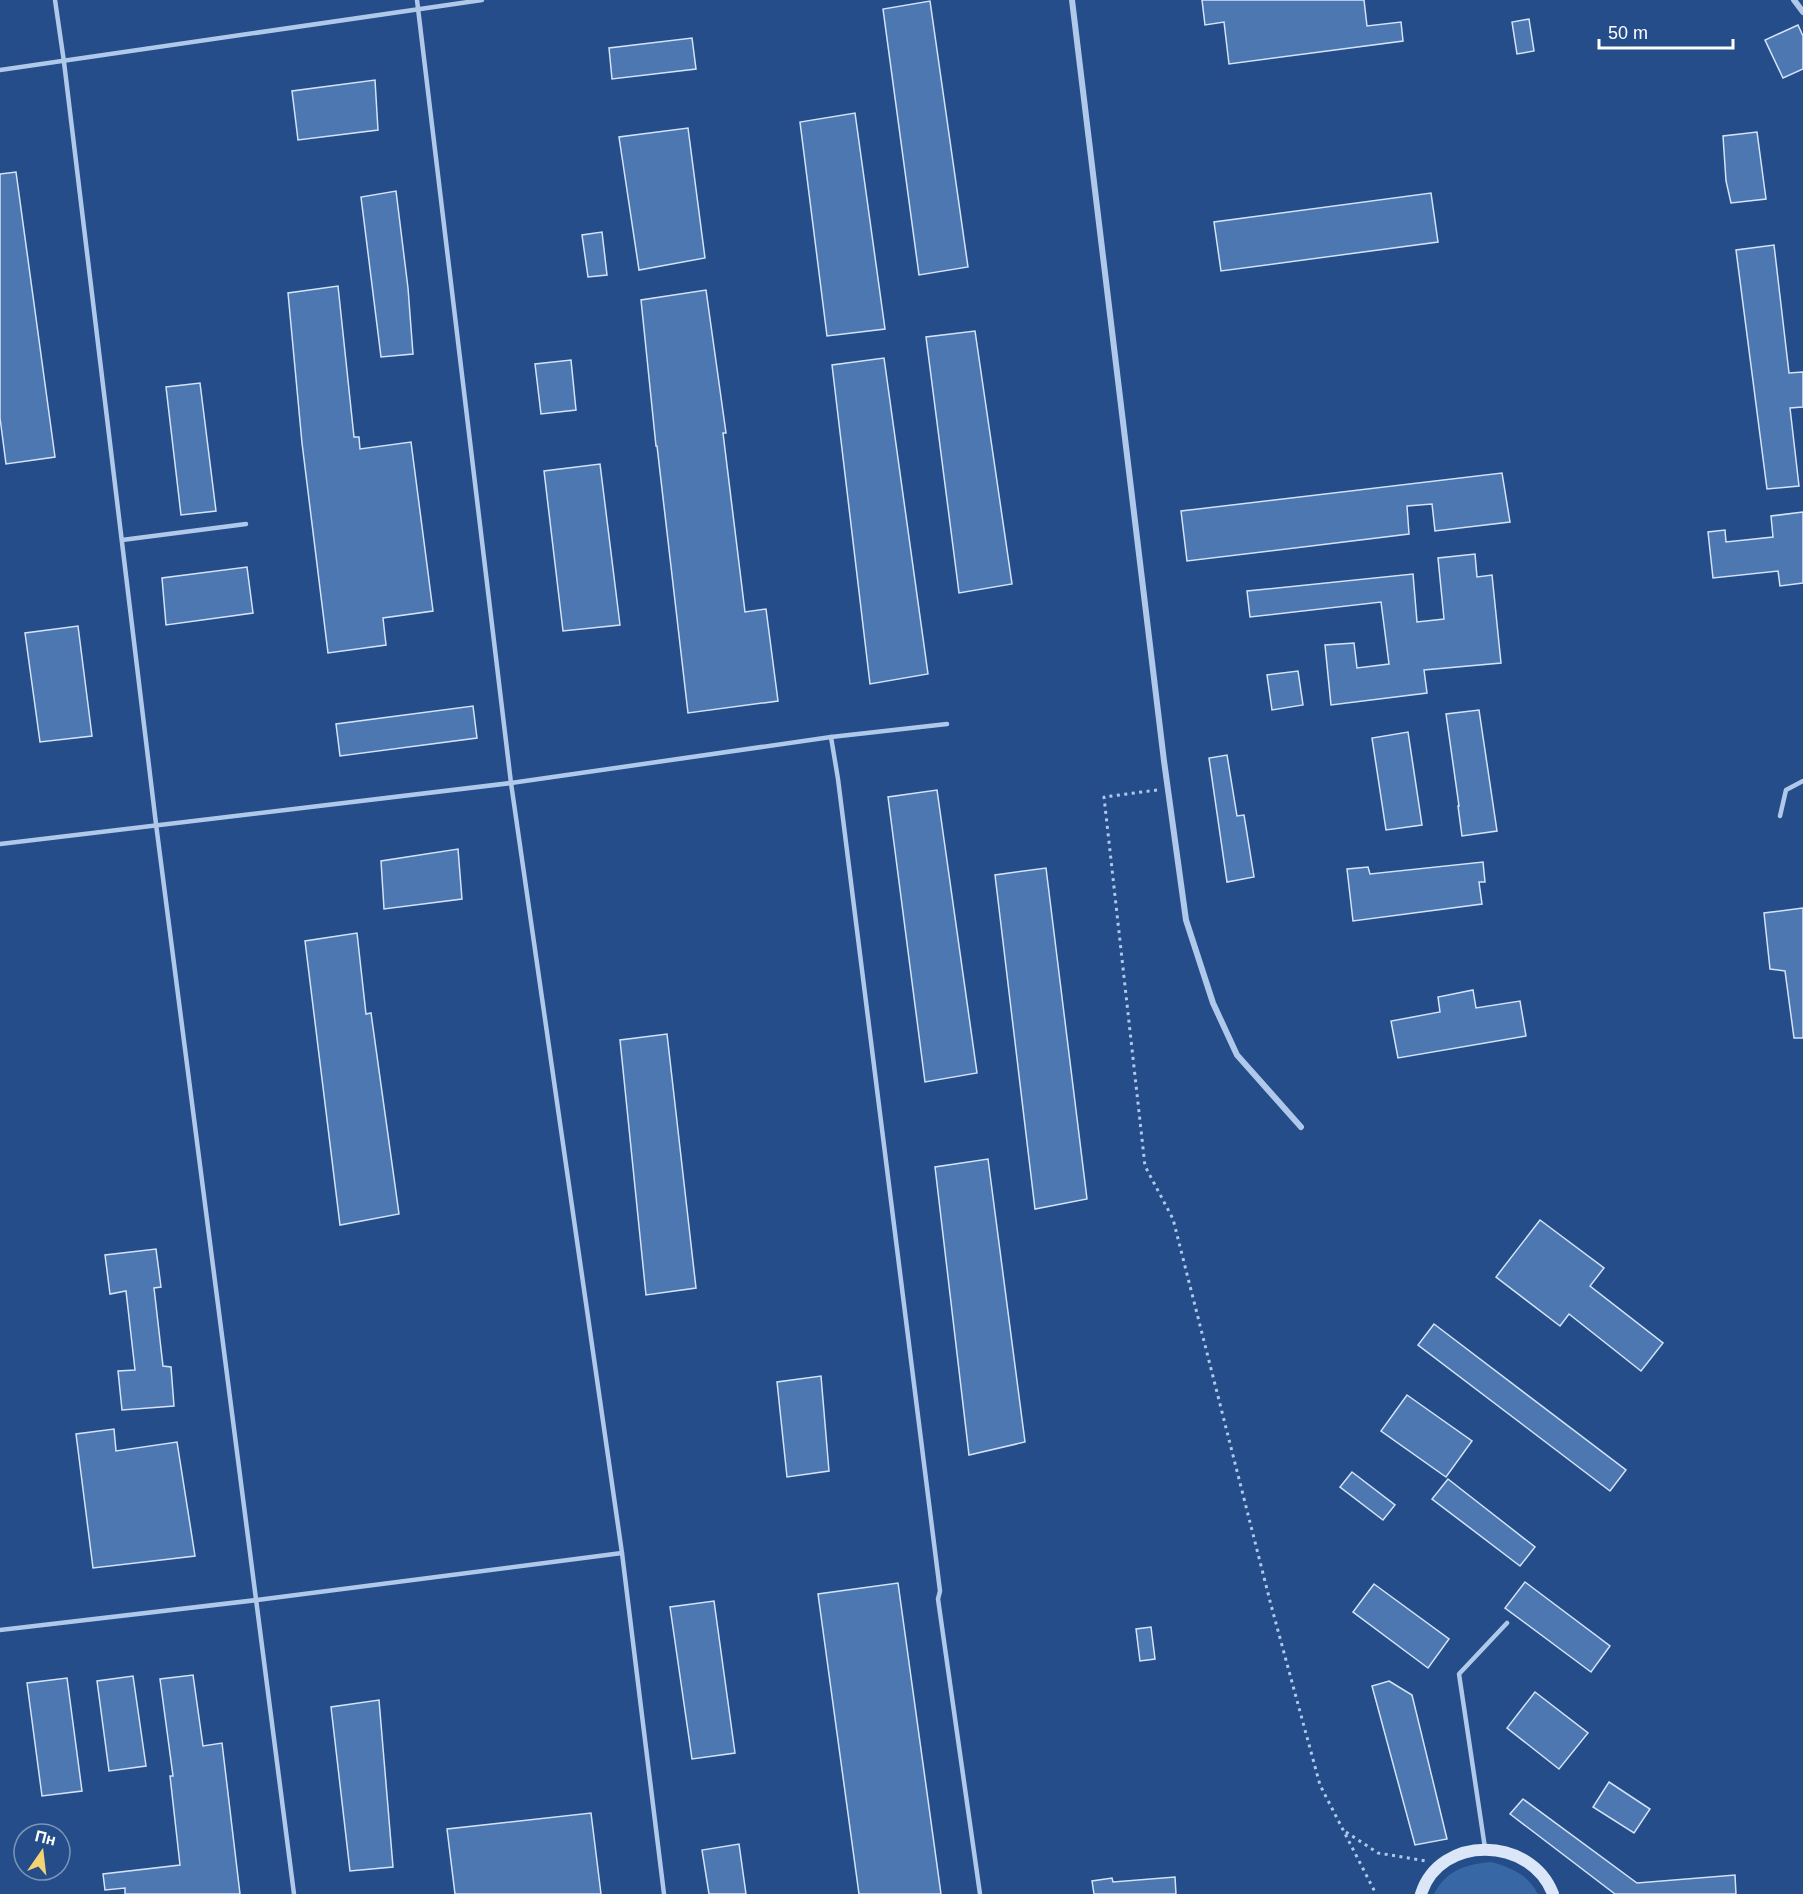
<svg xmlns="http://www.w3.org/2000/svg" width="1803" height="1894" font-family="Arial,sans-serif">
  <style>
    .green { fill: #3867a6 }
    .building { fill: #4c77b1; stroke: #d4e3f7; stroke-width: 1.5 }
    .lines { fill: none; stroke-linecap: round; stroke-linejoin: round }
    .path { stroke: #b0c9ea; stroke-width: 3; stroke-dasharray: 3 4.5; stroke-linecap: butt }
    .lane { stroke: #b0c9ea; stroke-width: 4.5 }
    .street { stroke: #b0c9ea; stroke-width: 6 }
    .secondary { stroke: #dbe7f8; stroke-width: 12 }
  </style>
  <rect width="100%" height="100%" fill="#244d89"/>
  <!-- green -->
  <path class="green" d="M1491,1862C1512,1868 1527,1874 1538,1894H1434C1446,1870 1467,1864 1491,1862Z"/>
  <!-- building -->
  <g class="building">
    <path d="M1202,0H1364L1367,26L1401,22L1403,41L1229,64L1224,22L1205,25Z"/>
    <path d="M930,1L968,267L919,275L883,9Z"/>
    <path d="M1529,19L1534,51L1517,54L1512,22Z"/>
    <path d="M1798,25L1803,36V69L1783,78L1765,40Z"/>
    <path d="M692,38L696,69L612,79L609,48Z"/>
    <path d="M375,80L378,130L298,140L292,91Z"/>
    <path d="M855,113L885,329L827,336L800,122Z"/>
    <path d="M688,128L705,258L639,270L619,137Z"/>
    <path d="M1757,132L1766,199L1731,203L1726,181L1723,136Z"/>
    <path d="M16,172L55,457L6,464L0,418V174Z"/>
    <path d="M396,191L408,288L413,354L381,357L361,197Z"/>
    <path d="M1431,193L1438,242L1221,271L1214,222Z"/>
    <path d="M602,232L607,275L588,277L582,235Z"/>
    <path d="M1774,245L1789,373L1803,372V407L1790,408L1799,486L1767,489L1736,250Z"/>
    <path d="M338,286L354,437H359L360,449L411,442L433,611L383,618L386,645L328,653L302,443L288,293Z"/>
    <path d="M706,290L726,433H723L745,612L766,609L778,701L688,713L657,446H656L641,300Z"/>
    <path d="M975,331L1012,584L959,593L926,337Z"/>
    <path d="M884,358L928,674L870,684L832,365Z"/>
    <path d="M571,360L576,410L541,414L535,364Z"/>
    <path d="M200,383L216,511L181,515L166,387Z"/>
    <path d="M600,464L620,625L563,631L544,471Z"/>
    <path d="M1502,473L1510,522L1435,531L1432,504L1407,506L1409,534L1187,561L1181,511Z"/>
    <path d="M1803,512V583L1780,586L1778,571L1713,578L1708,532L1725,530L1726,542L1773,537L1771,516Z"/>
    <path d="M1475,554L1477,577L1492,575L1501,663L1424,670L1427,693L1331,705L1325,645L1354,643L1357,668L1389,664L1381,602L1250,617L1247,591L1413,574L1417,622L1444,619L1438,558Z"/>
    <path d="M247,567L253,613L166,625L162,578Z"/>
    <path d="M78,626L92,736L40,742L25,633Z"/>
    <path d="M1298,671L1303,705L1272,710L1267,675Z"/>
    <path d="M473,706L477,738L340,756L336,724Z"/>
    <path d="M1479,710L1497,831L1462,836L1458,806H1459L1446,714Z"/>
    <path d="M1408,732L1422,825L1386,830L1372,738Z"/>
    <path d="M1227,755L1237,816L1244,815L1254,877L1227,882L1209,758Z"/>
    <path d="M937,790L977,1073L925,1082L888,797Z"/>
    <path d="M458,849L462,899L384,909L381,861Z"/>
    <path d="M1483,862L1485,882H1479L1482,904L1353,921L1347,869L1368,867L1370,874Z"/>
    <path d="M1046,868L1087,1199L1035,1209L995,875Z"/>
    <path d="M1803,908V1038H1794L1785,971L1770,969L1764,913Z"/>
    <path d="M357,933L366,1014L371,1013L399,1214L340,1225L305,941Z"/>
    <path d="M1473,990L1476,1008L1520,1001L1526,1036L1398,1058L1391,1021L1440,1012L1438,997Z"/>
    <path d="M667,1034L696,1288L646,1295L620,1040Z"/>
    <path d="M988,1159L1025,1442L969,1455L935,1167Z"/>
    <path d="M1540,1220L1604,1268L1590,1286L1663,1343L1641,1371L1569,1314L1560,1326L1496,1277Z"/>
    <path d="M156,1249L161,1287L154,1288L163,1366L171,1367L174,1406L122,1410L118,1371L135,1370L126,1291L110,1294L105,1255Z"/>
    <path d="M1434,1324L1626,1470L1610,1491L1418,1345Z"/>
    <path d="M821,1376L829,1471L787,1477L777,1382Z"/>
    <path d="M1407,1395L1472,1441L1446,1477L1381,1431Z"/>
    <path d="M114,1429L116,1451L177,1442L195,1556L93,1568L76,1434Z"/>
    <path d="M1352,1472L1395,1505L1383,1520L1340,1487Z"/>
    <path d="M1448,1479L1535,1547L1520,1566L1432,1499Z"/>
    <path d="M1525,1582L1610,1646L1591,1672L1505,1608Z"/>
    <path d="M898,1583L941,1894H859L818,1594Z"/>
    <path d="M1374,1584L1449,1639L1428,1668L1353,1612Z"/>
    <path d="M714,1601L735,1753L692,1759L670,1607Z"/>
    <path d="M1151,1627L1155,1659L1140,1661L1136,1629Z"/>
    <path d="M193,1675L203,1746L222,1743L240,1894H125V1888L105,1890L103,1874L180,1865L170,1776H173L160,1679Z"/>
    <path d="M133,1676L146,1766L109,1771L97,1681Z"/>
    <path d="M67,1678L82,1791L42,1796L27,1683Z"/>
    <path d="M1389,1681L1412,1695L1447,1839L1415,1845L1372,1686Z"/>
    <path d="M1535,1692L1588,1733L1559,1769L1507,1728Z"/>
    <path d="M379,1700L393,1867L350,1871L331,1707Z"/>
    <path d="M1609,1782L1650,1809L1634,1833L1593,1807Z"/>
    <path d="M1523,1799L1637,1883L1735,1875L1736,1894H1615L1510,1814Z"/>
    <path d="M591,1813L601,1894H455L447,1829Z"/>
    <path d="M739,1844L746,1894H709L702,1850Z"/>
    <path d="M1175,1877L1176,1894H1094L1092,1881L1112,1878L1113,1882Z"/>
  </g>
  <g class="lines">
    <!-- path -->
    <g class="path">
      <path d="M1157,790L1104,797L1145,1166L1173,1219L1271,1605L1320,1785L1376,1894"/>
      <path d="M1346,1832L1378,1853L1426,1861"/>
    </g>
    <!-- lane -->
    <g class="lane">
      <path d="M55,0L64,62L156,824L294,1894"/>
      <path d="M417,0L511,783L622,1553L664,1894"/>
      <path d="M0,70L482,0"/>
      <path d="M122,540L246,524"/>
      <path d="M831,737L838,779L940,1591L938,1599L980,1894"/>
      <path d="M1780,816L1786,790L1803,781"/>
      <path d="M0,844L511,783L831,737L947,724"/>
      <path d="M0,1630L257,1600L622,1553"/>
      <path d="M1485,1848L1459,1674L1507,1623"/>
    </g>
    <!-- street -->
    <g class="street">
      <path d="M1072,0L1164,761L1186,920L1213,1003L1237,1055L1301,1127"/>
      <path d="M1794,0L1803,12"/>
    </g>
    <!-- secondary -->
    <path class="secondary" d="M1421,1894C1440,1834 1531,1836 1553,1894"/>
  </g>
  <!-- north arrow -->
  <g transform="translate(42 1852) rotate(14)"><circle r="28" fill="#244d89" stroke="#7c94b8" stroke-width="1.5"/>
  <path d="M0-4.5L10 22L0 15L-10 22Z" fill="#f5d373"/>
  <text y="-9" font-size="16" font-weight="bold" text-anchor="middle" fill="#ffffff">Пн</text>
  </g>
  <!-- scale -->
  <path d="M1599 39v9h134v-9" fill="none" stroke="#ffffff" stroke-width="3"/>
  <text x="1608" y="39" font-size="18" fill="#ffffff" stroke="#244d89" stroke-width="4.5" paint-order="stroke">50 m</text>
</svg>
